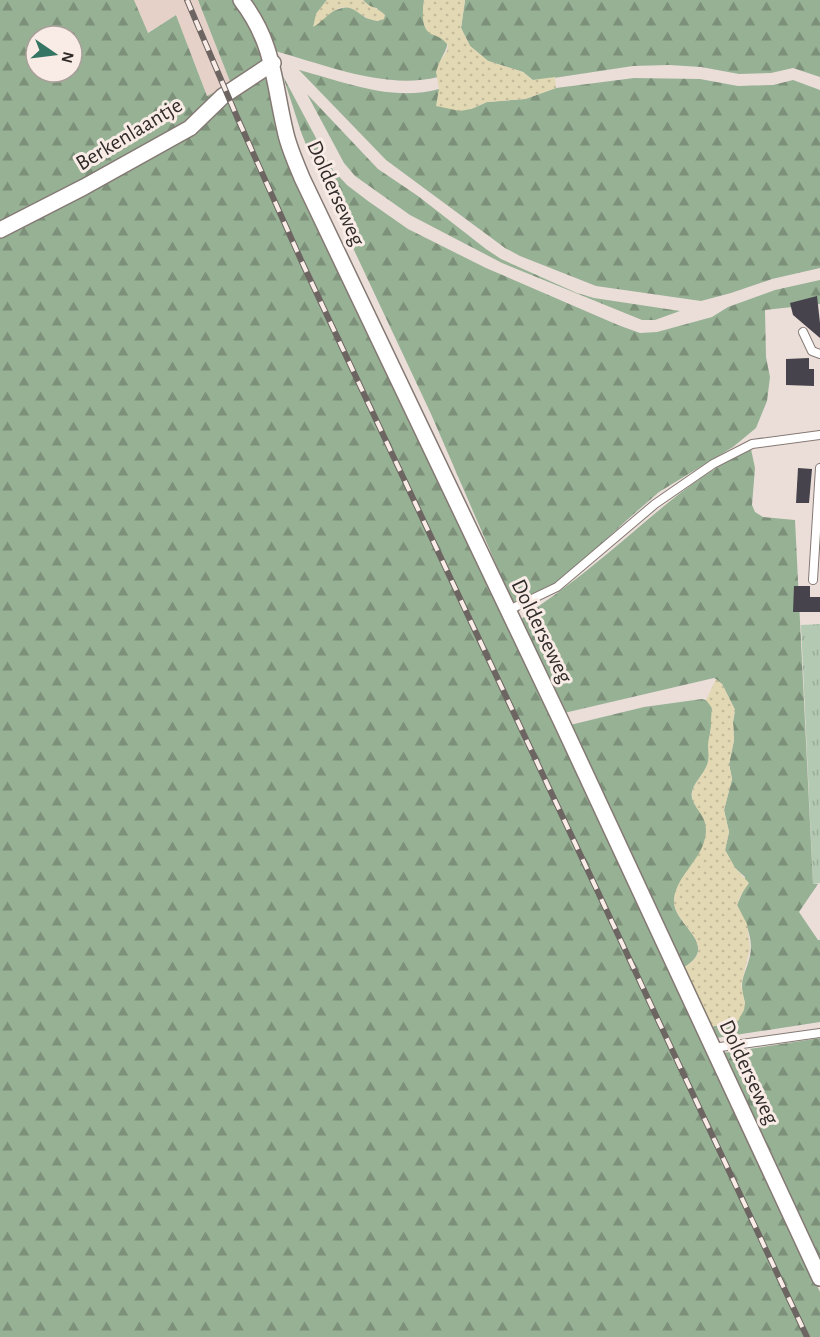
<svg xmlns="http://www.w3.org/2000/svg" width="820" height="1337" font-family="'Alegreya Sans',sans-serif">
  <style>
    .built { fill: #e6d1c9 }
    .grass { fill: url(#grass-tufts) }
    .forest { fill: url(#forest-firs); fill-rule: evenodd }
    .sand { fill: url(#sand-dots) }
    .building { fill: #46434c }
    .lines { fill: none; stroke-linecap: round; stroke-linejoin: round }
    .service-casing { stroke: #857974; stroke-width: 10 }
    .minor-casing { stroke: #857974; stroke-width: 18 }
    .service { stroke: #fff; stroke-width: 8 }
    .minor { stroke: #fff; stroke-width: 15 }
    .rail-casing { stroke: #6d6562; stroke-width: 6 }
    .rail { stroke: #f9ece6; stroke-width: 4; stroke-dasharray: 11; stroke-linecap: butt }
    .labels { text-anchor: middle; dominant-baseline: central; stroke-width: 6; stroke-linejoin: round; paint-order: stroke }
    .street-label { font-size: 22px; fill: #302b29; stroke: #f9ece6 }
  </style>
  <defs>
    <pattern id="grass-tufts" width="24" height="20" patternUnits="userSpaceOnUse" patternTransform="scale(1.5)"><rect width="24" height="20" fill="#b4c9b2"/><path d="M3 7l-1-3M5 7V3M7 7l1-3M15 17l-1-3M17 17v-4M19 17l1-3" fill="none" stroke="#9bad99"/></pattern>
    <pattern id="forest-firs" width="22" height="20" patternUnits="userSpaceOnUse" patternTransform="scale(1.5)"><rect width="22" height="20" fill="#97b195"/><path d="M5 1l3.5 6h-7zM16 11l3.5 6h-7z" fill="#7c907a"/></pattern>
    <pattern id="sand-dots" width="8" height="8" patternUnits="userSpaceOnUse" patternTransform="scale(1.5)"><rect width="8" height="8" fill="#e2d8b3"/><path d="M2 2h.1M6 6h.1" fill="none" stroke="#c2ba9a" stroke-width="1.8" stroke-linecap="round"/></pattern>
  </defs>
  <rect width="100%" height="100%" fill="#ebded9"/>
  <!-- built -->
  <path class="built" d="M134,0H198L231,84L207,96L176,15L147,33Z"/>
  <!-- grass -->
  <path class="grass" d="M820,624V883L813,884L801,625Z"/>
  <!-- forest -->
  <g class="forest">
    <path d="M0,0H134L148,33L176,15L207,96L231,84L198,0H235L262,43V62L270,80L281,134L820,1292V1337H0ZM36,36H72V72H36Z"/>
    <path d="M246,0H327L316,14C330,15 337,7 351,7L366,18L379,21L377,8L370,7L363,0H424L423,10L431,33C456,40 446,47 440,62C438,66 438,72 438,77C385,90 326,65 275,51Z"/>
    <path d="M465,0H820V77L793,68L771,73L739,74L701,67L669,65L633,66L534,81L523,72L488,61L470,46L461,28Z"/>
    <path d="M299,70C345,82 392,102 439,89L471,109L487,102L525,99L556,88L634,78L700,79L738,86L773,85L793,80L820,90V268L772,279L731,293L701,301L596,286L520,256L505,248L386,160Z"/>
    <path d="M283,76L333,170L347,185L368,201L408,229L486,268L618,325L640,333L657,332L712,317L728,307L775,290L820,280V304L765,310L766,357L770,377L767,401L756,428L733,447L659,492L627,520L585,559L555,584L514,606L431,414L315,167L301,132Z"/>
    <path d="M307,94L378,169L418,196L486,249L501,259L577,293L594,298L680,311L655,320H642L502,263L410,215L355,176L344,163Z"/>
    <path d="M751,449L755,468L752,505L755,512L763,517L795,520L813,884H818L799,912L818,940H820V1022L716,1038L711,1027L728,1022L745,1003C738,979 745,977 750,956C754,937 745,922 737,905L744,889L745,877L735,868L725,850L729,832L724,810L732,779L729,764L734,740L733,722L735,710L722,684L714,678L564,713L520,620C544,602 568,586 591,567C643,526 690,477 751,449Z"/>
    <path d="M702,699L709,701C710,703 712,707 712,709C713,720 710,731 709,741C708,751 711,758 706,768C702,776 694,783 692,792C689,802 702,810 705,820C713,846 686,873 676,895C663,921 726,943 683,968L570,725L644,707Z"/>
    <path d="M820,1038V1262L723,1053Z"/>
  </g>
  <!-- sand -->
  <g class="sand">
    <path d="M327,0H363C369,8 378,7 385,15L384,19C366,27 357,3 340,8C328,12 323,22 313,27L316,14Z"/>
    <path d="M424,0H465L461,28L470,46L488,61L523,72L532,80L555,77L556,88L525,99L487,102L471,109L460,111L436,106L439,89L436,72L439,63L447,51L448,45C442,38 439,37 431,34C420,28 423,10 424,0Z"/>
    <path d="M716,679L722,684L735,710L733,722L734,740L729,764L732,779L724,810L729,832L725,850L735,868L749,883L740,896L737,905L747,924L750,948L741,985L745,1003L744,1010L738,1021L732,1023L728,1022L711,1027L683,968C723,945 672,925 674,899C676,878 698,862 704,842C712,815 693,812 692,795C692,785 702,776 706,767C710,759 708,753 708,745C708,739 711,733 711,727C711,720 711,715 712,708L706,700Z"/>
  </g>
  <!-- building -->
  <g class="building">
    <path d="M817,296L820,323V338L793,315L790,303Z"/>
    <path d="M809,358V369H814V386L786,385V359Z"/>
    <path d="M798,468L812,469L809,503H796Z"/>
    <path d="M794,586H810V597H820V612H793Z"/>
  </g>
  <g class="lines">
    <defs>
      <g id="service">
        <path d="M803,332L812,351L820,354"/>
        <path d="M813,580L820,468"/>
        <path d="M507,611L557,587L655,504L713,464L752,444L820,435"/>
        <path d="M713,1048L820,1033"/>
      </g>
      <g id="minor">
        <path d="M241,0C274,43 273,79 285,130C288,146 296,163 302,178L561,721L820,1278"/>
        <path d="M0,230L84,187L190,128L223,96L273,63"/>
      </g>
    </defs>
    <!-- service casing -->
    <use href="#service" class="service-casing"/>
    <!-- minor casing -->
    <use href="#minor" class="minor-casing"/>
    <!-- service -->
    <use href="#service" class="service"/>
    <!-- minor -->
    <use href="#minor" class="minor"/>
    <defs>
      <path id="rail" d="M187,0L237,117L301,260L807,1337"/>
    </defs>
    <!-- rail casing -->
    <use href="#rail" class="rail-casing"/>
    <!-- rail -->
    <use href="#rail" class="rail"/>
  </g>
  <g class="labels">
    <!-- street labels -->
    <g class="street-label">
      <text transform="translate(129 134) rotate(-31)">Berkenlaantje</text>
      <text transform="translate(336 193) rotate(66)">Dolderseweg</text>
      <text transform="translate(542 631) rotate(64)">Dolderseweg</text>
      <text transform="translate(749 1072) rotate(65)">Dolderseweg</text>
    </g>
  </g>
  <!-- north arrow -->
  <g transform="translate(54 54) rotate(104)"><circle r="28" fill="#f9ece6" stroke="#a99f9a" stroke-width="1.5"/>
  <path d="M0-4.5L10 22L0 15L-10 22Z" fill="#357564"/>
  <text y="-9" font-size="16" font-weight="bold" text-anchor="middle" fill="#302b29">N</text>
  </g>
</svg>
